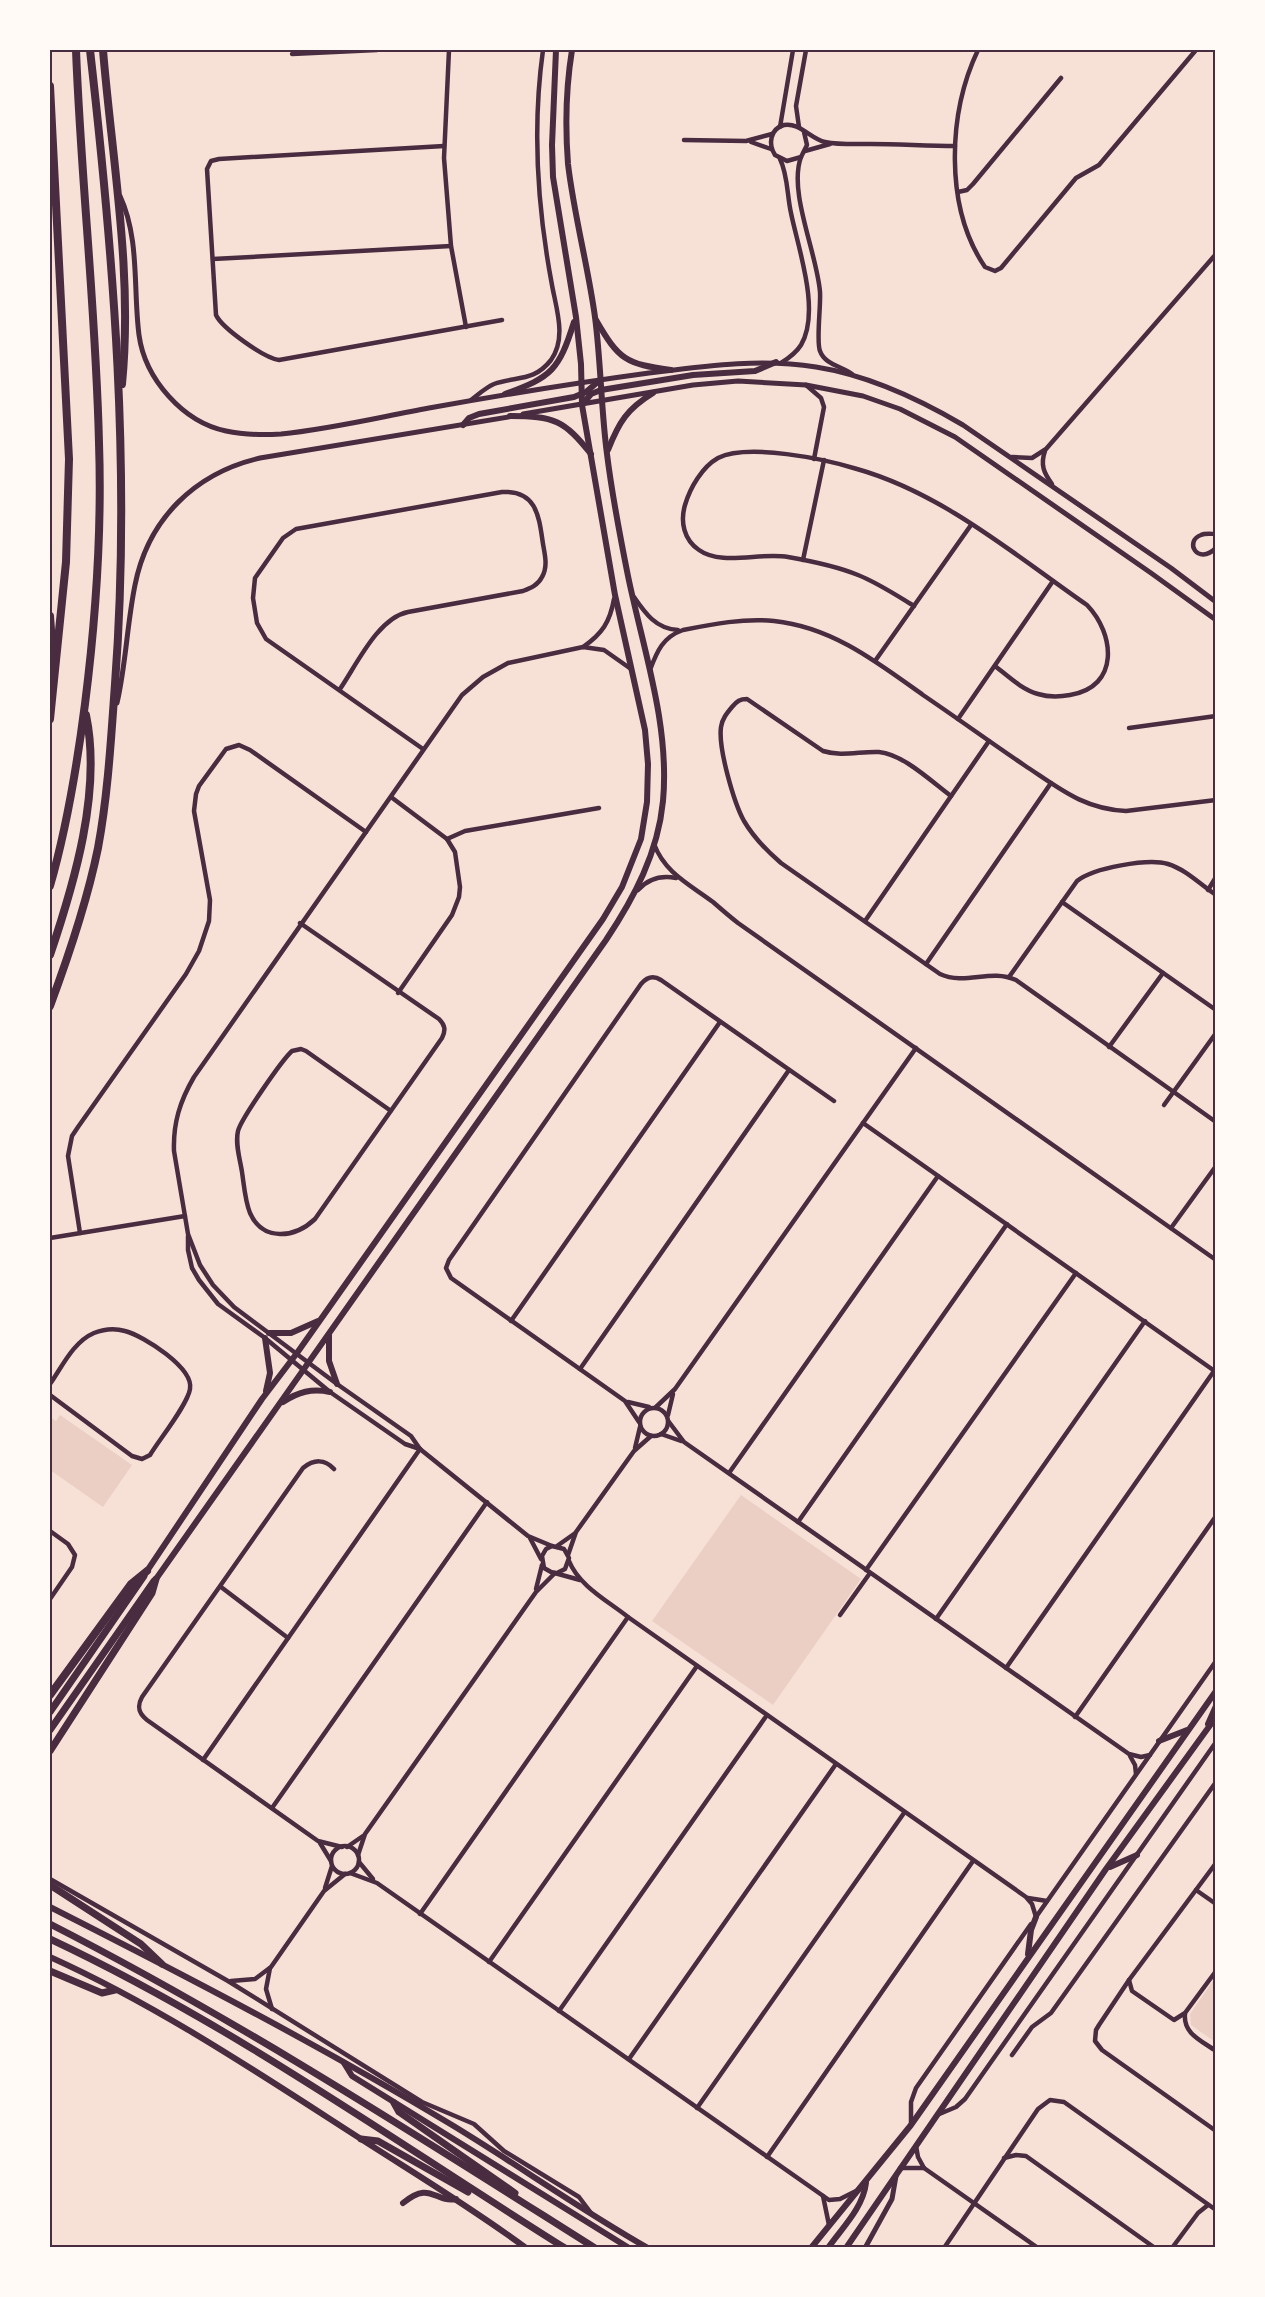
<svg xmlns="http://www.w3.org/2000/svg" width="1265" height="2297" font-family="'Playfair Display',serif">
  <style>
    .green { fill: #ebcfc5 }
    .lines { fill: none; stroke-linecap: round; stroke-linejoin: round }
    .minor { stroke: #4a2c40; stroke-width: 4.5 }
    .tertiary { stroke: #4a2c40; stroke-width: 5 }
    .secondary { stroke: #4a2c40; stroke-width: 6 }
    .primary { stroke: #4a2c40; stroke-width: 7 }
    .motorway { stroke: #4a2c40; stroke-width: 8 }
    .neatline { fill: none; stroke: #4a2c40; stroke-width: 2 }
  </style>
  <rect width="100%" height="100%" fill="#f7e1d7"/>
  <!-- green -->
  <g class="green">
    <path d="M60,1415L132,1465L103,1507L50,1470V1417L56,1421Z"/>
    <path d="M741,1495L861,1579L773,1705L652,1621Z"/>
    <path d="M1215,1978V2042L1191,2025L1190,2014Z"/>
  </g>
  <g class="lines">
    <!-- minor -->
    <g class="minor">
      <path d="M449,50L444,158L451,246L466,327"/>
      <path d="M978,50C948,113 944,207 985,267L995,271L1001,268L1076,178L1099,165L1196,50"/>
      <path d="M292,54L377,50"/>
      <path d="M780,127L793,50"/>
      <path d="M799,127L796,106L806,50"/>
      <path d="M804,132L807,145L801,157L787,161L775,155C768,144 770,129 784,125C799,122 811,139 825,142C840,145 857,144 871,144C899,144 927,146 955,146"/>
      <path d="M684,140L746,141L772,134"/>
      <path d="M751,142L771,149"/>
      <path d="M444,146L219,159L211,161L207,169L216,315C222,328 264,358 279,360L502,320"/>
      <path d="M805,151L830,144"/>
      <path d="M801,157C788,192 817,253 820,292C821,306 816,342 820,351C825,365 842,366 852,374"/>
      <path d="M780,159C788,175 787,196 791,213C798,248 821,311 801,345C796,353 789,358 781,363"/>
      <path d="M958,192L967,190L973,184L1061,78"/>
      <path d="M213,259L451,246"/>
      <path d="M806,385L821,398L824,407L814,459"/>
      <path d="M471,400C479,394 485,388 494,384C516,376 534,382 551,360C567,338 556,308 552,285C537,206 532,129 543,50"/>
      <path d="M1045,451C1040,465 1044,473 1052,484"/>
      <path d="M1012,457L1032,458L1046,449L1216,254"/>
      <path d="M1216,534C1211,534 1205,533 1201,535C1184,541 1197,566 1216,548"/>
      <path d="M803,560L824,460"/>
      <path d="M634,597C645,613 656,629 678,630"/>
      <path d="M914,606C896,595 878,583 858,575C836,566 811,561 788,557C761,552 721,566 699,550C684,540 680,522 685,505C690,488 702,467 718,458C748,443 825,459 857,469C942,493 1015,555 1087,605C1115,634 1120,687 1070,695C1059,697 1048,697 1038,694C1021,689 1008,676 995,666"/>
      <path d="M583,647C602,634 610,622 614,599"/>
      <path d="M875,661L971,525"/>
      <path d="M650,670C657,651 663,637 683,630C713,624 744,618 774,621C832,627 877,662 923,695C957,718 990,742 1024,765C1059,788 1083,809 1126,811L1216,800"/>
      <path d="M340,689C357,664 378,618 408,612L523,591C531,588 538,585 542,577C548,567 545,555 543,544C539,517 537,490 502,492L296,529L283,538L255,578L253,598L257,623L266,639L423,749"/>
      <path d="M958,719L1053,581"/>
      <path d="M1129,728L1216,716"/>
      <path d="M951,796C932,782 903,754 879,752C861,751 841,757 823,751L747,699C740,699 737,701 732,707C727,713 722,719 721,727C718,748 734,803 744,821C754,838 767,851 781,863L940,974C966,986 990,968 1016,980L1216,1122"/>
      <path d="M391,797L447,839L455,852L460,887L459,897L452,915L398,993"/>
      <path d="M447,839L465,831L599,808"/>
      <path d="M654,844C665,873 689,884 713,902C721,909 729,916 738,923L1216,1260"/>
      <path d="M638,890C648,879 661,875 676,878"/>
      <path d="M1208,890L1216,877"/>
      <path d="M1062,902L1216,1010"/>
      <path d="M865,921L989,741"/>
      <path d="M300,923L439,1019C445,1025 446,1030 442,1038L315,1219C295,1238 263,1242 250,1213C245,1201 244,1185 242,1172C240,1159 235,1144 238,1131C241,1119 282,1060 292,1051L301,1049L306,1051L391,1111"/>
      <path d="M926,964L1051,783"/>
      <path d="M1009,977L1077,881C1093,868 1148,858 1168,864C1185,869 1201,885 1216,895"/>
      <path d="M1109,1047L1163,973"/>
      <path d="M1164,1105L1216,1033"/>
      <path d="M863,1123L1216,1372"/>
      <path d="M1171,1228L1216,1166"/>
      <path d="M80,1233L68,1156L72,1136L78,1127L186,974L199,951L209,921L210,900L194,811L196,794L199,786L226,749L239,745L250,750L366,832"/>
      <path d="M188,1236V1250L192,1268L199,1280L218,1304L265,1338L330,1392L405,1444L420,1449"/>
      <path d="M50,1238L185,1216"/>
      <path d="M511,1321L720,1022"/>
      <path d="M580,1369L789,1070"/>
      <path d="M50,1384C62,1367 73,1342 94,1333C104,1329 115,1328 125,1331C144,1336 194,1368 190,1389C188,1404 159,1440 150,1455L142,1459L132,1456L50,1395"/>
      <path d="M628,1402L649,1407"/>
      <path d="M656,1407L675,1389L916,1048"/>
      <circle cx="654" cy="1422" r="14"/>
      <path d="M668,1415L673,1394"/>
      <path d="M639,1422L625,1401L451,1278L446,1268L449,1260L641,984C647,977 653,975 661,980L834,1101"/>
      <path d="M669,1422L684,1442L1129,1754L1141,1757L1150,1755"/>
      <path d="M661,1434L681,1441"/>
      <path d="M635,1448L640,1427"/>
      <path d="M334,1469C325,1459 314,1459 303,1468L142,1697C137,1706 138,1713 147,1720L318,1841L342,1847"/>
      <path d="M729,1473L938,1176"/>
      <path d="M798,1522L1007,1224"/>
      <path d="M50,1531L68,1544L75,1555L72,1567L50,1599"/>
      <path d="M530,1538L541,1559"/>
      <path d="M552,1546L528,1536L420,1449L411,1436L337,1384L234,1307L213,1285L200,1265L188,1234L174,1151C173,1123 180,1101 194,1077L462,695L483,677L508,663L583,647L604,650L631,669"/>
      <path d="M557,1546L574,1534"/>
      <path d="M568,1555L576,1532L634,1451L651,1436"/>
      <path d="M569,1561C579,1586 608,1601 628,1617L1026,1897L1032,1904L1036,1917"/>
      <path d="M866,1570L1076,1273"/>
      <path d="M557,1573L565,1569L569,1558L564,1549L552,1546L546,1549L542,1556L544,1568L551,1572L580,1580"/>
      <path d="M221,1587L288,1638"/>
      <path d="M536,1589L542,1565"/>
      <path d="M840,1615L870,1573"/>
      <path d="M936,1619L1145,1321"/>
      <path d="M1006,1668L1214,1371"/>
      <path d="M1075,1717L1216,1516"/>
      <path d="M1130,1756L1135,1765L1136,1774"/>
      <path d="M203,1760L420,1449"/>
      <path d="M272,1808L487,1502"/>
      <path d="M320,1843L331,1861"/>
      <circle cx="345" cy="1860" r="14"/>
      <path d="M347,1847L363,1836"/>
      <path d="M358,1855L365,1834L536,1592L555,1573"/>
      <path d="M359,1862L373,1879"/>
      <path d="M1216,1863L1129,1980L1099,2025L1096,2030L1095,2041L1102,2050L1216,2131"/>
      <path d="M350,1873L377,1883L829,2200L840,2199L856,2191"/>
      <path d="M50,1879L228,1981L422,2102L474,2124L504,2151L579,2197L591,2213"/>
      <path d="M325,1888L332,1866"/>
      <path d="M1196,1890L1216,1904"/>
      <path d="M1028,1898L1047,1901"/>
      <path d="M420,1914L628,1617"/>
      <path d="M1036,1917L1216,1661"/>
      <path d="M489,1962L697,1666"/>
      <path d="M270,1968L266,1989L272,2009"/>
      <path d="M1129,1980L1132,1991L1174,2020L1185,2013L1216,1971"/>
      <path d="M231,1981L255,1979L271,1967L324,1891L345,1874"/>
      <path d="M559,2011L767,1715"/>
      <path d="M1185,2014C1183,2034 1202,2041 1216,2051"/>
      <path d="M1012,2055L1032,2027L1051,2013L1216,1782"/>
      <path d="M629,2059L836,1764"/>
      <path d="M697,2108L904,1813"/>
      <path d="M937,2115L956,2107L965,2099L1216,1742"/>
      <path d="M911,2124V2102L916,2088L1031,1924"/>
      <path d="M916,2146L918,2157L924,2168L1038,2248"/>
      <path d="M767,2157L973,1861"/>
      <path d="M1004,2158L1016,2155L1026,2156L1155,2248"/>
      <path d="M900,2168H924"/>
      <path d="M823,2196L829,2225"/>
      <path d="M944,2248L1038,2109L1050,2100L1064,2102L1216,2210"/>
      <path d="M1172,2248L1198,2213L1208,2205"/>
    </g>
    <!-- tertiary -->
    <g class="tertiary">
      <path d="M120,196C140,239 133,289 139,335C145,379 183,422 226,431C244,435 263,435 281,434C331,429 380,417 429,408C502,395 575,383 649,373C705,366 760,358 816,367C867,375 919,399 963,425L1171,568L1216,602"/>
      <path d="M523,414L693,385L738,381L806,385L863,396L900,409L955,437L1151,573L1216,620"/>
      <path d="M117,703C126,664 127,624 135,585C148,519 195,473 260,458L514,416"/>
      <path d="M865,2248L892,2199L896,2176"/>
    </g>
    <!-- secondary -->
    <g class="secondary">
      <path d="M596,320C619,360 626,364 671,370"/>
      <path d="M505,394C552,377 559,370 574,322"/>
      <path d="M582,405L591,394L601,390L693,375L755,371L776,362"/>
      <path d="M510,416C554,416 564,420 591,454"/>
      <path d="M463,425L469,418L479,414L574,397L586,392L600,380"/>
      <path d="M608,450C619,422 627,409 653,393"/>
      <path d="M269,1333H291L318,1321"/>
      <path d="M329,1335V1361L337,1384"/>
      <path d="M265,1338L270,1373L266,1391"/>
      <path d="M283,1402C298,1392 312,1388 330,1392"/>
      <path d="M147,1571L262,1399L297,1353L603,919L622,887L641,839L647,802L648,764L645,730L615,595L582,405L581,364L576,317L553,177L552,145L556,50"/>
      <path d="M156,1579L606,940C634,898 658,853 663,801C670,725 643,649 628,576C620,536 612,495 607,454C601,409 601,363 595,317C588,266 574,215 568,164C565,125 566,87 572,50"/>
      <path d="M1208,1724L1216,1706"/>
      <path d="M1159,1741L1187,1730"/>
      <path d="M1110,1867L1137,1855"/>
      <path d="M50,1907C186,1976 321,2046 452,2125C518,2165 581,2210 648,2248"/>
      <path d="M1028,1954L1031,1930L1036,1917"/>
      <path d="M50,1957C154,2004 251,2068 347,2130C407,2169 468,2205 526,2248"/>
      <path d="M344,2063L352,2076L629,2248"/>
      <path d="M403,2203C431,2180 434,2203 456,2199"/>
      <path d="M811,2248L911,2125L1216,1691"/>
      <path d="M828,2248C842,2228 863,2208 866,2183"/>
      <path d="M846,2248L1106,1869L1216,1717"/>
    </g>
    <!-- primary -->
    <g class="primary">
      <path d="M50,1712L144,1576"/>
      <path d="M50,1730L154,1581"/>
      <path d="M50,1751L152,1593L156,1579"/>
      <path d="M50,1885L141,1944L162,1964"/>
      <path d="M50,1924C238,2020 416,2135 595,2248"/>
      <path d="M50,1939C233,2025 394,2141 565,2248"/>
      <path d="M50,1971L102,1993L115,1990"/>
      <path d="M394,2103L399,2112L515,2193"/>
      <path d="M361,2139L378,2141L468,2192"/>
    </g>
    <!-- motorway -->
    <g class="motorway">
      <path d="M103,50C112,160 133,272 122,384"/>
      <path d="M50,86L69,459L66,562L50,719"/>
      <path d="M50,616L53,657"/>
      <path d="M50,886C67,827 77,766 85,704C96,617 102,531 99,443C96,311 81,181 76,50"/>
      <path d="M50,955C74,884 102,791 86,715"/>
      <path d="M50,1006C69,955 87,902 98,848C108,794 111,739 115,684C131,472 114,260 90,50"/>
      <path d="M50,1695L131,1584L147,1571"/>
    </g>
  </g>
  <!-- border -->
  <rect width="1265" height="2297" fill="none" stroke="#fffaf5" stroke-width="102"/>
  <rect x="51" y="51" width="1163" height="2195" class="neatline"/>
</svg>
